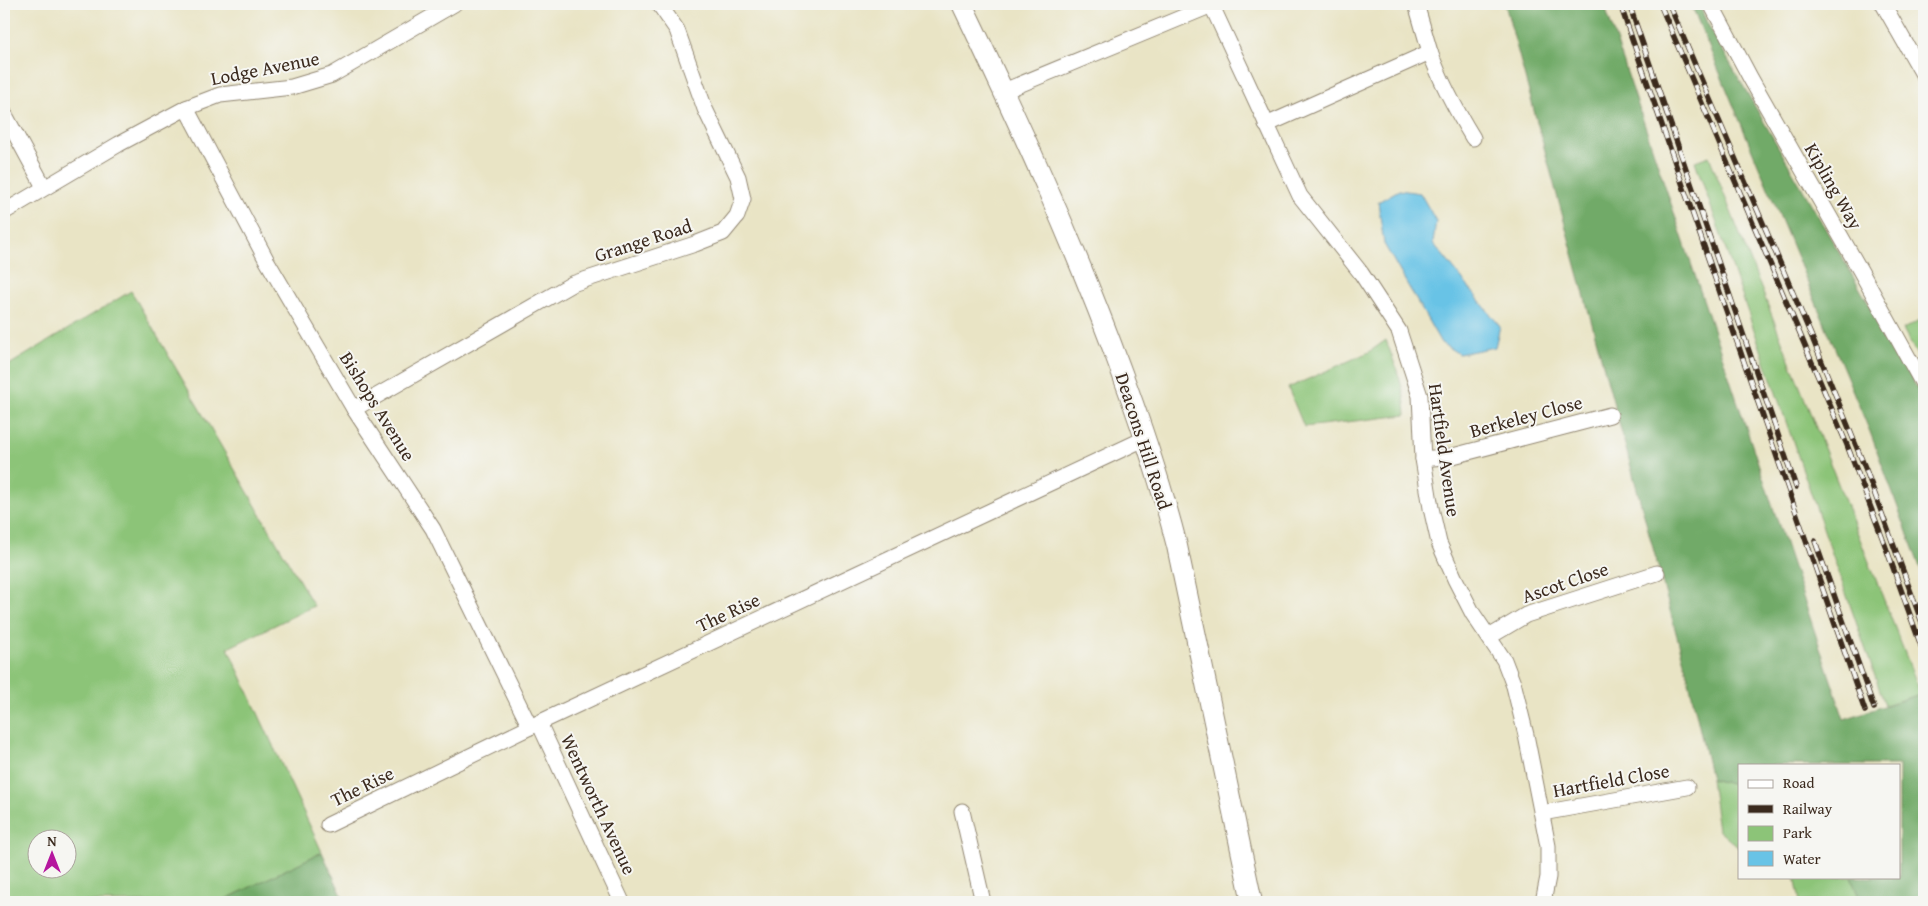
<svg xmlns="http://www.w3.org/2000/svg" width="1928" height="906" font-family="'Gentium Book Plus',serif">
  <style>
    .green { fill: #8cc478; stroke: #64774b; fill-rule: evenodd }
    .forest { fill: #71aa68; stroke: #566a43 }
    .water { fill: #68c3e6; stroke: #527682 }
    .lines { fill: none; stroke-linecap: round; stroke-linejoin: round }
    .minor-casing { stroke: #928772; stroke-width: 17 }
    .tertiary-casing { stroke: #928772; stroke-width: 22 }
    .minor { stroke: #fff; stroke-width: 15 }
    .tertiary { stroke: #fff; stroke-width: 20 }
    .rail-casing { stroke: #3b2a1e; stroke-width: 5.5 }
    .rail { stroke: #f6f6f2; stroke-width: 4; stroke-dasharray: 11; stroke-linecap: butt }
    .labels { text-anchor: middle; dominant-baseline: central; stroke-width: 4; stroke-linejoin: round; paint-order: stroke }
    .street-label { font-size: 19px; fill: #3b2a1e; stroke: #f6f6f2 }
  </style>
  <rect width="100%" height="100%" fill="#f6f6f2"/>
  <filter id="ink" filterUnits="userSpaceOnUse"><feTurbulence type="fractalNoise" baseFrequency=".02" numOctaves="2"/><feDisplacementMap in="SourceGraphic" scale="10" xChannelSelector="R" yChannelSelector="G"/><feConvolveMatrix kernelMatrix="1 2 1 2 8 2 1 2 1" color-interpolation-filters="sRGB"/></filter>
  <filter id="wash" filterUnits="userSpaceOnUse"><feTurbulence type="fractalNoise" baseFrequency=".0096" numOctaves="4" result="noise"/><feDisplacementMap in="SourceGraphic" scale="20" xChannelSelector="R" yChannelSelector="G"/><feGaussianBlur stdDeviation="1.12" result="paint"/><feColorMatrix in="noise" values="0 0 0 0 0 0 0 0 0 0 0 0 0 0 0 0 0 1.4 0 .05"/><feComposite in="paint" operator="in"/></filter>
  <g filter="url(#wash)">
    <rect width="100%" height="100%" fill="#e9e4c5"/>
    <!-- green -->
    <g class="green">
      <path d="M1709,156L1921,694L1885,705L1695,161Z"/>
      <path d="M131,291L314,606L228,648L322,852L220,902H4V368ZM38,838H68V868H38Z"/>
      <path d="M1924,318V368L1903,329Z"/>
      <path d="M1386,340C1395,365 1405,388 1406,415L1304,427L1288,388L1369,352Z"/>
      <path d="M1711,779L1739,786V848L1718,830Z"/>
      <path d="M1795,877H1851L1861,902H1800Z"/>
    </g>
    <!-- forest -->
    <g class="forest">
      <path d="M1505,4H1604L1844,719L1924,693V902H1861L1851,877H1899V765H1739V786L1711,779L1687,673Z"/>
      <path d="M1691,4H1699L1707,23L1924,400V578L1870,432Z"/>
      <path d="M322,852L345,902H220Z"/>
    </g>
    <!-- water -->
    <path class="water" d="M1399,190L1420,193L1436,221L1433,243L1500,326L1495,347L1459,354L1441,343L1384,244L1378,202Z"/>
  </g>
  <g filter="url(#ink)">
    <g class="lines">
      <defs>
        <g id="minor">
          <path d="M1211,4L1300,196L1361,273L1399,331L1420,396L1423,459L1431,508L1439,543L1455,579L1473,614L1504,660L1514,686L1526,735L1548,846V877L1543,902"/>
          <path d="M1711,4L1751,79L1860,270L1924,386"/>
          <path d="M1883,4L1924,76"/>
          <path d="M1430,52C1441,83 1456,110 1473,138"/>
          <path d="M1004,91L1212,5"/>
          <path d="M186,108L267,261L354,409L433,529L530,727"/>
          <path d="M4,113L44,187"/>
          <path d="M1266,125L1430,52L1416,4"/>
          <path d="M4,212L119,144L186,108L220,95L292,87L332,75L454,4"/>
          <path d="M354,409L572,284L695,244L723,233L737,216L743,199L738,177L705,109L677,30L659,4"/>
          <path d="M1423,459L1453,456L1610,415"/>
          <path d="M1489,637L1526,615L1657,573"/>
          <path d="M539,723L622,902"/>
          <path d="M962,811L983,902"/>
          <path d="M1542,813L1687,787"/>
          <path d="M328,825L530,727L1146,438"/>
        </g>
        <path id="tertiary" d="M962,4C1020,125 1076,247 1122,373C1143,430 1162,487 1177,546L1252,902"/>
      </defs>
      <!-- minor casing -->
      <use href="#minor" class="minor-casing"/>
      <!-- tertiary casing -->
      <use href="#tertiary" class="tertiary-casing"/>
      <!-- minor -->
      <use href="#minor" class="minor"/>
      <!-- tertiary -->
      <use href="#tertiary" class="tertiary"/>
      <defs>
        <g id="rail">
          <path d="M1620,4L1865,711"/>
          <path d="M1629,4L1796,487"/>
          <path d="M1660,4L1847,445L1885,545L1924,654"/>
          <path d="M1669,4L1811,335L1866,470L1924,628"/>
          <path d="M1815,541L1874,708"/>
        </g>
      </defs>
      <!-- rail casing -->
      <use href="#rail" class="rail-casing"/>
      <!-- rail -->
      <use href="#rail" class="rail"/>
    </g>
  </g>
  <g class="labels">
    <!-- street labels -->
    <g class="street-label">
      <text transform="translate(265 68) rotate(-11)">Lodge Avenue</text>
      <text transform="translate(1834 186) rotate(60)">Kipling Way</text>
      <text transform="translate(643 240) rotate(-18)">Grange Road</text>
      <text transform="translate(378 406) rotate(58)">Bishops Avenue</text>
      <text transform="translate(1526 416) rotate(-15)">Berkeley Close</text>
      <text transform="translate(1144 441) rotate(72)">Deacons Hill Road</text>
      <text transform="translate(1445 450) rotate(82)">Hartfield Avenue</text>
      <text transform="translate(1565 582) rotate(-19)">Ascot Close</text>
      <text transform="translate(728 612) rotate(-25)">The Rise</text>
      <text transform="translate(1611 780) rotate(-10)">Hartfield Close</text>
      <text transform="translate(362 786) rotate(-26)">The Rise</text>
      <text transform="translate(599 804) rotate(65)">Wentworth Avenue</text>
    </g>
  </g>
  <!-- margin -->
  <rect width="1928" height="906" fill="none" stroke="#f6f6f2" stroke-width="20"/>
  <!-- legend -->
  <rect x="1738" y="764" width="162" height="115" fill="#f6f6f2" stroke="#aba49d"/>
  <rect x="1748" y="780" width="25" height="8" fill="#ffffff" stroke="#aba49d"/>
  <text x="1783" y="788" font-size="15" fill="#3b2a1e">Road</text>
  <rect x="1748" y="805" width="25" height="8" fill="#3b2a1e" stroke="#aba49d"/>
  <text x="1783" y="814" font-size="15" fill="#3b2a1e">Railway</text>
  <rect x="1748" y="826" width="25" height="15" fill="#8cc478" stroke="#aba49d"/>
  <text x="1783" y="838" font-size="15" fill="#3b2a1e">Park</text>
  <rect x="1748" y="851" width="25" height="15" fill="#68c3e6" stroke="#aba49d"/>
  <text x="1783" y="864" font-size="15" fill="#3b2a1e">Water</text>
  <!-- north arrow -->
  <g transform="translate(52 854)"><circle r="24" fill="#f6f6f2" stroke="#aba49d"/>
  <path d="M0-4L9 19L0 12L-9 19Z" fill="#b5179e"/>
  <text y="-8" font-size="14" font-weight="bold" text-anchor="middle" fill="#3b2a1e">N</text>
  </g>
</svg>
